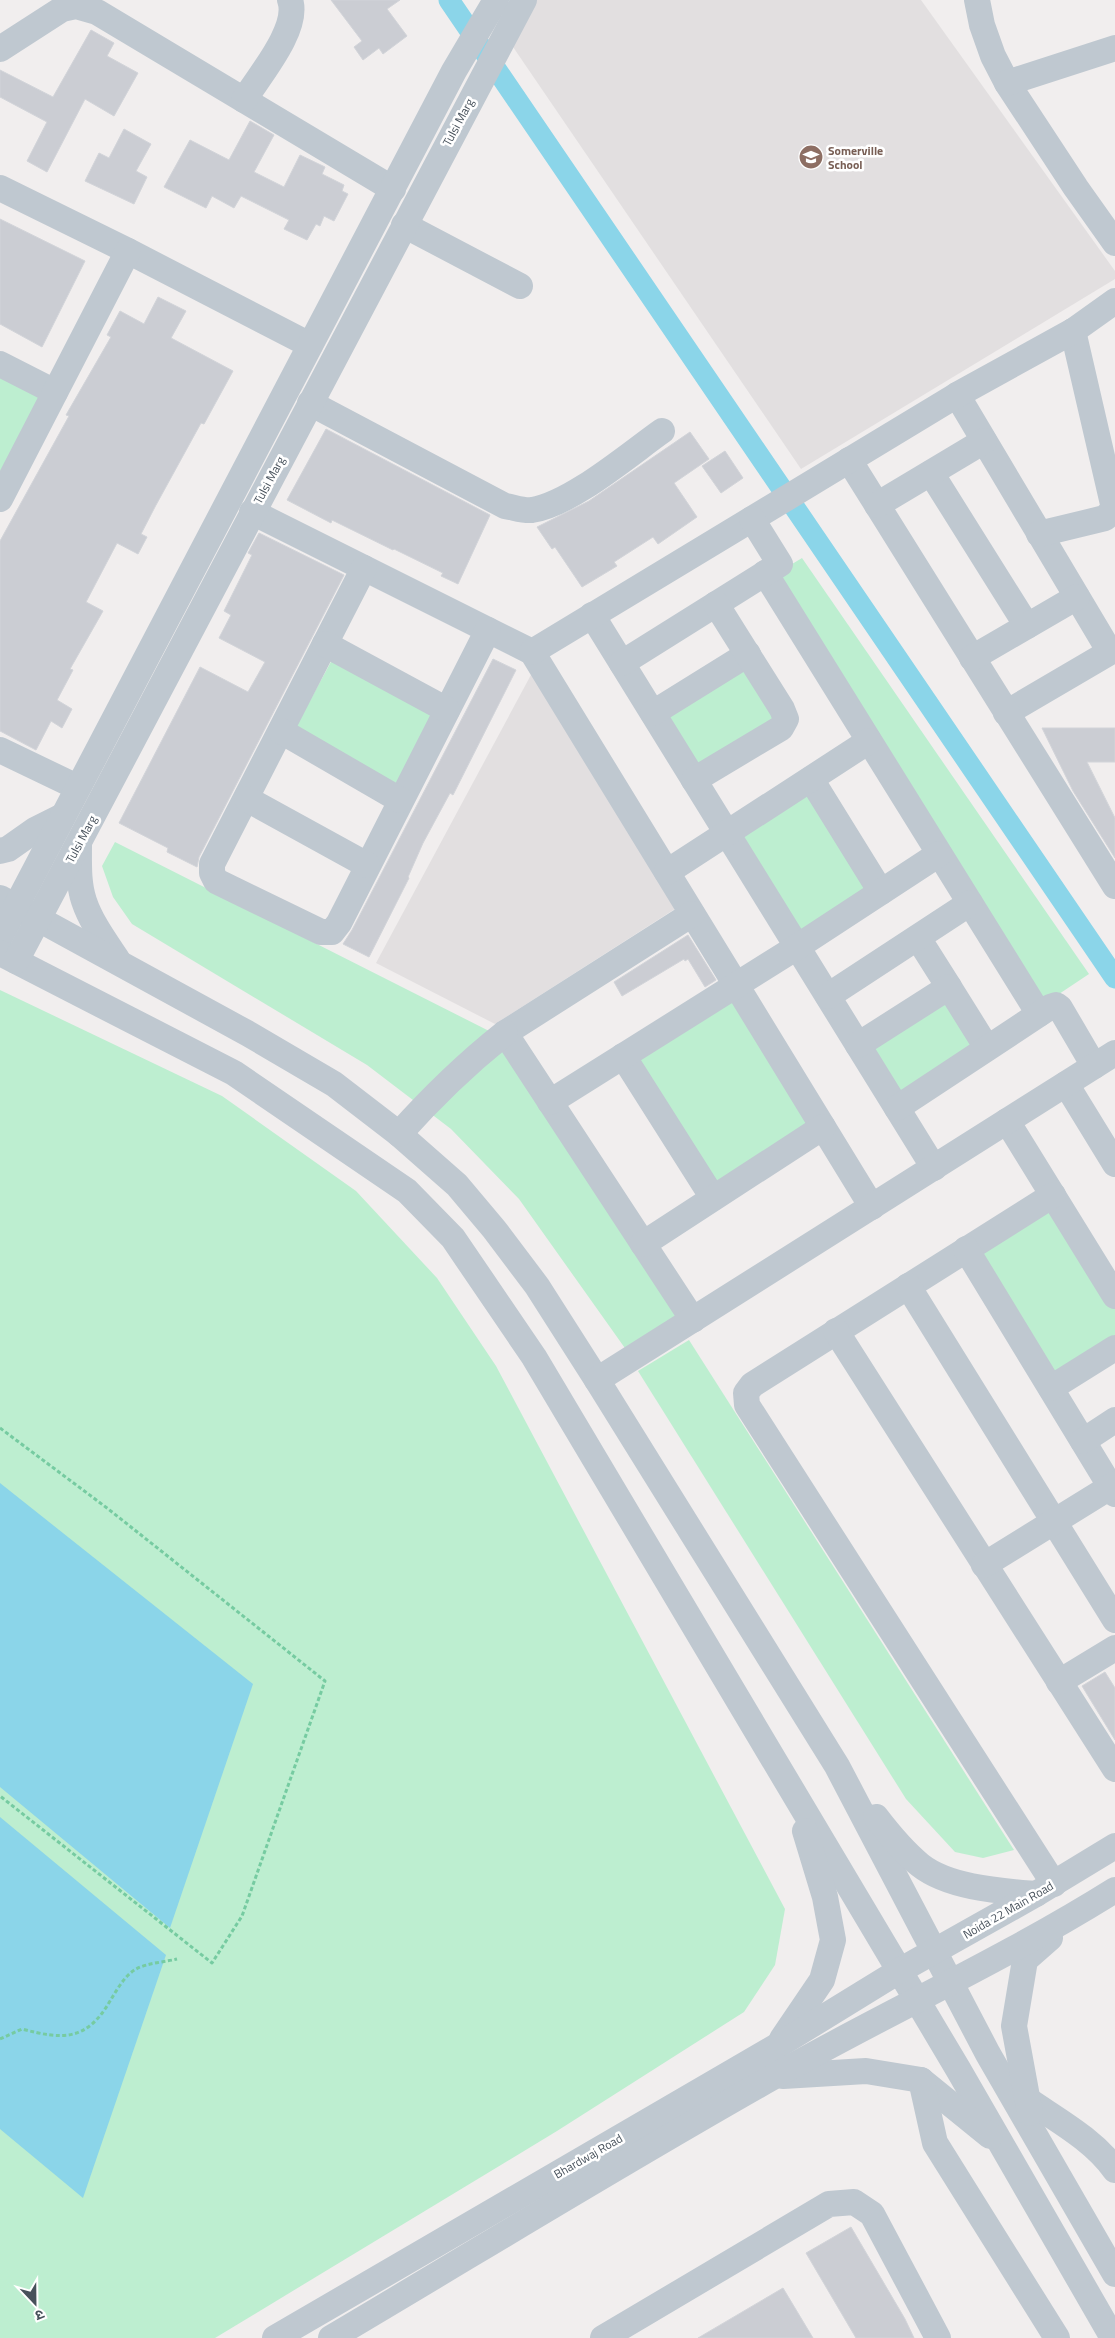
<svg xmlns="http://www.w3.org/2000/svg" width="1115" height="2338" font-family="'Titillium Web','Noto Sans Devanagari',sans-serif">
  <style>
    .education { fill: #e2dfe0 }
    .green { fill: #bdeed0 }
    .water { fill: #8bd5e9 }
    .lines { fill: none; stroke-linecap: round; stroke-linejoin: round }
    .canal { stroke: #8bd5e9; stroke-width: 21 }
    .building { fill: #cbcdd3; stroke: #d2d4d9 }
    .path { stroke: #76cba1; stroke-width: 3; stroke-dasharray: 4 2.5; stroke-linecap: butt }
    .minor { stroke: #bfc8d0; stroke-width: 26 }
    .labels { text-anchor: middle; dominant-baseline: central; stroke-width: 5; stroke-linejoin: round; paint-order: stroke }
    .street-label { font-size: 12px; fill: #47515b; stroke: #fff }
    .education-label { font-size: 12px; font-weight: bold; fill: #785e54; stroke: #fff; text-anchor: start }
  </style>
  <rect width="100%" height="100%" fill="#f1eeee"/>
  <!-- education -->
  <g class="education">
    <path d="M535,0H921L1115,271V279L801,469L511,44Z"/>
    <path d="M532,673L678,907L495,1024L376,963Z"/>
  </g>
  <!-- green -->
  <g class="green">
    <path d="M0,376L40,397L0,472Z"/>
    <path d="M802,558L1089,974L1041,1006L774,575Z"/>
    <path d="M333,658L438,714L398,788L293,732Z"/>
    <path d="M746,660L783,718L695,773L658,715Z"/>
    <path d="M809,786L877,890L799,940L732,835Z"/>
    <path d="M115,842L497,1035L680,1318L627,1351L519,1199L451,1129L367,1065L132,924L113,897L102,866Z"/>
    <path d="M0,990L222,1096L356,1191L437,1278L496,1366L785,1909L775,1965L744,2012L557,2131L215,2338H0Z"/>
    <path d="M948,992L983,1048L898,1101L862,1046Z"/>
    <path d="M734,996L816,1126L714,1190L632,1060Z"/>
    <path d="M1053,1207L1115,1306V1342L1054,1379L976,1255Z"/>
    <path d="M689,1340L1014,1850L983,1858L955,1852L906,1799L638,1371Z"/>
  </g>
  <!-- water -->
  <g class="water">
    <path d="M0,1483L253,1684L170,1928L0,1787Z"/>
    <path d="M0,1817L166,1955L83,2198L0,2129Z"/>
  </g>
  <g class="lines">
    <!-- canal -->
    <path class="canal" d="M449,0L1115,978"/>
  </g>
  <!-- building -->
  <g class="building">
    <path d="M331,0H400L387,9L407,36L383,54L379,48L363,60L354,47L362,41Z"/>
    <path d="M91,30L114,43L107,56L138,73L114,116L85,99L47,172L27,161L47,122L0,97V70L53,97Z"/>
    <path d="M250,121L274,135L254,172L284,187L300,155L325,167L322,174L344,185L342,191L348,194L334,221L324,216L320,226L316,224L307,240L284,229L289,220L241,196L234,208L212,196L206,208L164,187L190,140L229,160Z"/>
    <path d="M124,129L151,144L136,171L147,177L134,204L85,181L99,153L109,158Z"/>
    <path d="M0,219L85,261L42,347L0,324Z"/>
    <path d="M158,297L186,311L171,338L233,371L204,424L201,423L156,505L141,534L147,537L138,554L117,543L86,602L103,611L70,669L73,670L57,700L72,709L62,728L51,721L36,750L0,731V541L69,416L66,415L111,337L107,335L120,311L144,324Z"/>
    <path d="M326,429L490,515L458,584L441,576L443,573L394,549L393,550L332,520L331,523L287,500Z"/>
    <path d="M690,432L709,459L674,483L697,517L658,544L653,537L614,562L617,566L582,587L555,547L552,549L537,527L589,501Z"/>
    <path d="M725,451L743,478L721,493L702,466Z"/>
    <path d="M259,533L344,575L199,857L197,867L167,852L168,848L119,823L200,667L248,692L265,662L219,638L231,615L224,611L252,555L248,553Z"/>
    <path d="M493,659L516,670L453,795L450,793L423,843L408,877L409,878L369,957L343,944L352,930Z"/>
    <path d="M1042,728H1115V762H1087L1115,818V858L1073,791Z"/>
    <path d="M688,935L716,980L705,987L688,959L685,961L684,959L622,996L614,982Z"/>
    <path d="M1105,1672L1115,1688V1740L1082,1686Z"/>
    <path d="M851,2227L905,2319L914,2338H856L806,2253Z"/>
    <path d="M783,2288L813,2338H698Z"/>
  </g>
  <g class="lines">
    <!-- path -->
    <g class="path">
      <path d="M0,1428L107,1508L325,1681L242,1916L212,1963L0,1796"/>
      <path d="M0,2039L22,2029C63,2040 87,2041 110,2001C117,1990 124,1976 136,1969C147,1963 165,1962 177,1959"/>
    </g>
    <!-- minor -->
    <g class="minor">
      <path d="M977,0L982,25L993,56L1007,83L1076,188L1115,243"/>
      <path d="M0,49L62,9L76,6L97,12L393,189"/>
      <path d="M1007,83L1115,48"/>
      <path d="M244,100C259,76 300,28 290,0"/>
      <path d="M0,188L128,251L310,345"/>
      <path d="M404,225L520,286"/>
      <path d="M0,364L55,392"/>
      <path d="M957,395L1110,652L1006,713"/>
      <path d="M310,403L505,506C513,507 523,511 532,510C571,504 628,455 662,431"/>
      <path d="M849,460L1115,886"/>
      <path d="M931,473L1027,626"/>
      <path d="M0,499L128,251"/>
      <path d="M877,505L984,441"/>
      <path d="M252,512L532,652L872,1207"/>
      <path d="M1039,534L1105,518L1112,511L1113,504L1073,331"/>
      <path d="M364,568L212,864V873L216,881L321,932H332L339,923L488,630"/>
      <path d="M765,573L1039,1014"/>
      <path d="M592,615L934,1168"/>
      <path d="M325,644L447,710"/>
      <path d="M532,652L957,395L1073,331L1115,301"/>
      <path d="M972,658L1077,597"/>
      <path d="M622,663L780,564L752,519"/>
      <path d="M653,713L748,654"/>
      <path d="M281,731L400,800"/>
      <path d="M0,750L77,787"/>
      <path d="M811,779L881,892"/>
      <path d="M694,780L781,728L786,719L782,709L716,604"/>
      <path d="M247,799L367,865"/>
      <path d="M79,845C79,864 78,883 84,901C91,922 105,941 117,959"/>
      <path d="M0,851L8,849L35,830L63,816"/>
      <path d="M667,872L869,741"/>
      <path d="M0,898L247,1033L334,1084L399,1134L457,1185L494,1229L537,1286L597,1380L837,1766L988,2054L1115,2274"/>
      <path d="M692,914L505,1033L693,1320"/>
      <path d="M0,937L454,71L496,0"/>
      <path d="M918,938L949,987"/>
      <path d="M0,953L234,1073L407,1191L453,1238L534,1357L958,2069L1113,2338"/>
      <path d="M16,961L524,0"/>
      <path d="M828,996L970,903"/>
      <path d="M858,1045L949,987L987,1048"/>
      <path d="M623,1056L713,1198"/>
      <path d="M1066,1084L1115,1164"/>
      <path d="M550,1102L797,947L939,854"/>
      <path d="M897,1108L1050,1007L1056,1005L1060,1008L1094,1066"/>
      <path d="M1007,1121L1115,1296"/>
      <path d="M399,1134C432,1097 466,1064 505,1033"/>
      <path d="M1053,1195L752,1385L746,1393L747,1405L1054,1884"/>
      <path d="M643,1244L823,1127"/>
      <path d="M966,1249L1115,1494"/>
      <path d="M908,1286L1115,1620"/>
      <path d="M836,1331L1115,1769"/>
      <path d="M597,1380L1115,1053"/>
      <path d="M1051,1388L1115,1348"/>
      <path d="M1083,1441L1115,1420"/>
      <path d="M984,1565L1115,1484"/>
      <path d="M1059,1682L1115,1648"/>
      <path d="M876,1817C889,1834 903,1851 920,1865C949,1888 1001,1891 1036,1894"/>
      <path d="M782,2039L822,1980L833,1940L825,1897L805,1831"/>
      <path d="M783,2076L866,2071L921,2080L990,2136"/>
      <path d="M921,2080L935,2143L1057,2338"/>
      <path d="M1028,2100C1057,2120 1094,2140 1115,2170"/>
      <path d="M1030,2113L1014,2026L1025,1960L1050,1938"/>
      <path d="M275,2338L777,2046L899,1971L1036,1894L1115,1846"/>
      <path d="M331,2338C478,2251 624,2161 773,2077C886,2013 1005,1959 1115,1890"/>
      <path d="M603,2338L829,2204L854,2202L872,2214L938,2338"/>
    </g>
  </g>
  <!-- icons -->
  <defs>
    <symbol id="school-disc" viewBox="-11 -11 22 22"><circle r="9.5" fill="#8d6e63" stroke="#fff"/><path d="M0-5L7-2L0 1L-7-2ZM-4 1L0 2.5L4 1V4Q0 6-4 4Z" fill="#fff"/></symbol>
  </defs>
  <g fill-rule="evenodd">
    <use href="#school-disc" x="797" y="143" width="28" height="28"/>
  </g>
  <g class="labels">
    <!-- street labels -->
    <g class="street-label">
      <text transform="translate(458 122) rotate(-62)">Tulsi Marg</text>
      <text transform="translate(269 480) rotate(-62)">Tulsi Marg</text>
      <text transform="translate(81 839) rotate(-62)">Tulsi Marg</text>
      <text transform="translate(1008 1910) rotate(-30)">Noida 22 Main Road</text>
      <text transform="translate(588 2156) rotate(-30)">Bhardwaj Road</text>
    </g>
    <!-- education labels -->
    <g class="education-label">
      <text x="828" y="150">Somerville<tspan x="828" dy="14">School</tspan></text>
    </g>
  </g>
  <!-- north arrow -->
  <g transform="translate(35 2303) rotate(158)" stroke="#ffffff" stroke-width="4" paint-order="stroke">
  <path d="M0-4L9 19L0 12L-9 19Z" fill="#47515b"/>
  <text y="-8" font-size="14" font-weight="bold" text-anchor="middle" fill="#47515b">उ</text>
  </g>
</svg>
